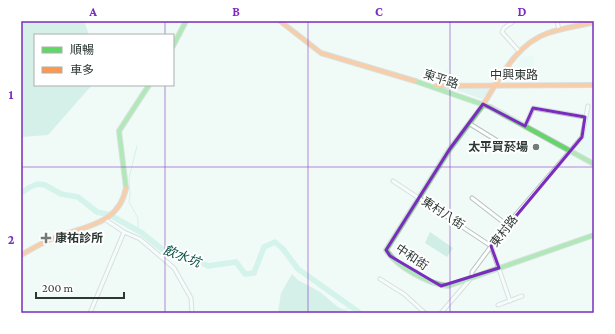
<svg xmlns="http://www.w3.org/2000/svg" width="615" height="334" font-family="'Crimson Pro','Noto Sans TC',serif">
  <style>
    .built { fill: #e1fbf3 }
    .green { fill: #d0eee6 }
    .forest { fill: #b4e3d8 }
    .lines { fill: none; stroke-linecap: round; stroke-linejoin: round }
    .stream { stroke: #b0ebdb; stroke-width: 1 }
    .river { stroke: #b0ebdb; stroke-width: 5.5 }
    .street-casing { stroke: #b8c2bf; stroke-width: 5 }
    .fast-casing { stroke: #b8c2bf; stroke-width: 6 }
    .slow-casing { stroke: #b8c2bf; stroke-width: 6 }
    .street { stroke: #fdfefe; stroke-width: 3 }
    .fast { stroke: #63d668; stroke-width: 4 }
    .slow { stroke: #ff974d; stroke-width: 4 }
    .marked { fill: none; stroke: #7b2cbf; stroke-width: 3; stroke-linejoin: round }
    .grid { fill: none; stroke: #7b2cbf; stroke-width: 1; stroke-opacity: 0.55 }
    .poi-dot { fill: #717c79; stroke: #fff; stroke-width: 1.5 }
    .labels { text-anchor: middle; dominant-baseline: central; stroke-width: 4; stroke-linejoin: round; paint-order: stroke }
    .street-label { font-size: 12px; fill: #2d3835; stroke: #fff }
    .poi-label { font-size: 12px; font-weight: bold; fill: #2d3835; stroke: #fff; text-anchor: end }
    .water-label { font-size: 13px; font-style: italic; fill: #044c3f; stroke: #fff }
    .neatline { fill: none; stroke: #7b2cbf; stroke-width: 1.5 }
    .grid-label { font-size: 13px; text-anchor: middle; font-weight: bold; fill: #7b2cbf }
  </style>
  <rect width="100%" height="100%" fill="#f0faf7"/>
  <!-- built -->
  <g class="built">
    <path d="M535,55L531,74H523V79H516L521,57Z"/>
    <path d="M593,89H594V159L573,148L582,137Z"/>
  </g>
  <!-- green -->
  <g class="green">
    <path d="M489,88V91L482,99L453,89Z"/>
    <path d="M430,232L453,248L447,257L425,243Z"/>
  </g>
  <!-- forest -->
  <g class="forest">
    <path d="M21,21H84L89,35H35V85H92L48,135L21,137Z"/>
    <path d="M292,274L298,280L320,292L338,307L351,313H278L281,293Z"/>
  </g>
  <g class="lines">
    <!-- stream -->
    <g class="stream">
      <path d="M137,146L129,178L130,195L129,202L138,218V231"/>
      <path d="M341,313L351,306"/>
    </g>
    <!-- river -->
    <path class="river" d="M21,193L30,187L38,184L45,185L61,194L78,197L97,212L110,215L142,233L163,250H176L208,266L236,262L245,274L254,273L264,247L275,242L283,249L298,269L360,313"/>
    <defs>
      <g id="street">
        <path d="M514,21L504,28L502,32L519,51"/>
        <path d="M557,21L559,30"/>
        <path d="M470,124L496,140"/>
        <path d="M525,126L533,108L585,117"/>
        <path d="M393,181L491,246L510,301"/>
        <path d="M472,198L507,225"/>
        <path d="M106,220L124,232L140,239L174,268L191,298L192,313"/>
        <path d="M380,279L404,294L425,313"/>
        <path d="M498,305L522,296"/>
        <path d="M90,313L124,232"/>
        <path d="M441,313L472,277V272L507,225L582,137L588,106"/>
      </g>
      <g id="fast">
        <path d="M173,46L186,21"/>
        <path d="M415,81L490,107L594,164"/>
        <path d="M483,105L449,150L386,250C397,267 428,284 448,286L594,235"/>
        <path d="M126,188L119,131L149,85"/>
      </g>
      <g id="slow">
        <path d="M280,21L321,53L415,81"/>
        <path d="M436,86L594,85"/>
        <path d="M483,105C500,78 516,44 548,33C563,28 579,26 594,22"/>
        <path d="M21,255C32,249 43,242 54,238C84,226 119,225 126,188"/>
      </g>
    </defs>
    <!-- street casing -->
    <use href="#street" class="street-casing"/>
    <!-- fast casing -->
    <use href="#fast" class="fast-casing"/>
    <!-- slow casing -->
    <use href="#slow" class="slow-casing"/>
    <!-- street -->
    <use href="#street" class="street"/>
    <!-- fast -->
    <use href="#fast" class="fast"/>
    <!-- slow -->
    <use href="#slow" class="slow"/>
  </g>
  <!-- marked area -->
  <path d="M0 0H615V334H0ZM483,104L525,126L533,108L585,117L582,137L491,246L499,268L441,286L390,256L386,250L449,150Z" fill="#f0faf7" fill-opacity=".55" fill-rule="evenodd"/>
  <path class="marked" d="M483,104L525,126L533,108L585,117L582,137L491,246L499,268L441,286L390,256L386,250L449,150Z"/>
  <!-- grid -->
  <path class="grid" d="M165,21V35M308,21V313M450,21V313M165,85V313M21,167H594"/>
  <!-- markers -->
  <g class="poi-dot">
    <circle cx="536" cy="147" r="4"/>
    <path d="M44 232h4v4h4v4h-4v4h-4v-4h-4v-4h4z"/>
  </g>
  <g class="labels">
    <!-- street labels -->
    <g class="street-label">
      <text x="514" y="75">中興東路</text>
      <text transform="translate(441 79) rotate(18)">東平路</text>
      <text transform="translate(443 213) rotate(33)">東村八街</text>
      <text transform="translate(504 231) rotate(-52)">東村路</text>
      <text transform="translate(412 257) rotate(34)">中和街</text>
    </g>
    <!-- poi labels -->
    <g class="poi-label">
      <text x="528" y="147">太平買菸場</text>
      <text x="55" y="238" text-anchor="start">康祐診所</text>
    </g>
    <!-- water labels -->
    <g class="water-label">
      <text transform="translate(182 256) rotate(21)">飲水坑</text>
    </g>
  </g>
  <!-- border -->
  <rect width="615" height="334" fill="none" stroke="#ffffff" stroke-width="44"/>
  <!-- legend -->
  <rect x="34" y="34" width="140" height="52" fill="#ffffff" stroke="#abafae"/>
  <rect x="42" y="47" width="20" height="6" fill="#63d668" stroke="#abafae"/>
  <text x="70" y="54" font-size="12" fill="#2d3835">順暢</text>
  <rect x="42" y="67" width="20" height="6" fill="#ff974d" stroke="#abafae"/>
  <text x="70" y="74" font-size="12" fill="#2d3835">車多</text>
  <!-- scale -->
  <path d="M36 292v6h88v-6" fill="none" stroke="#2d3835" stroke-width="2"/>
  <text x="42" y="292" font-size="12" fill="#2d3835" stroke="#ffffff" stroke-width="3" paint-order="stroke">200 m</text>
  <rect x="22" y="22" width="571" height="290" class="neatline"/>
  <g class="grid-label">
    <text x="93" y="16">A</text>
    <text x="236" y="16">B</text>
    <text x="379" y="16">C</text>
    <text x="522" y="16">D</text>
    <text x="11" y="99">1</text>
    <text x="11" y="244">2</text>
  </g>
</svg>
